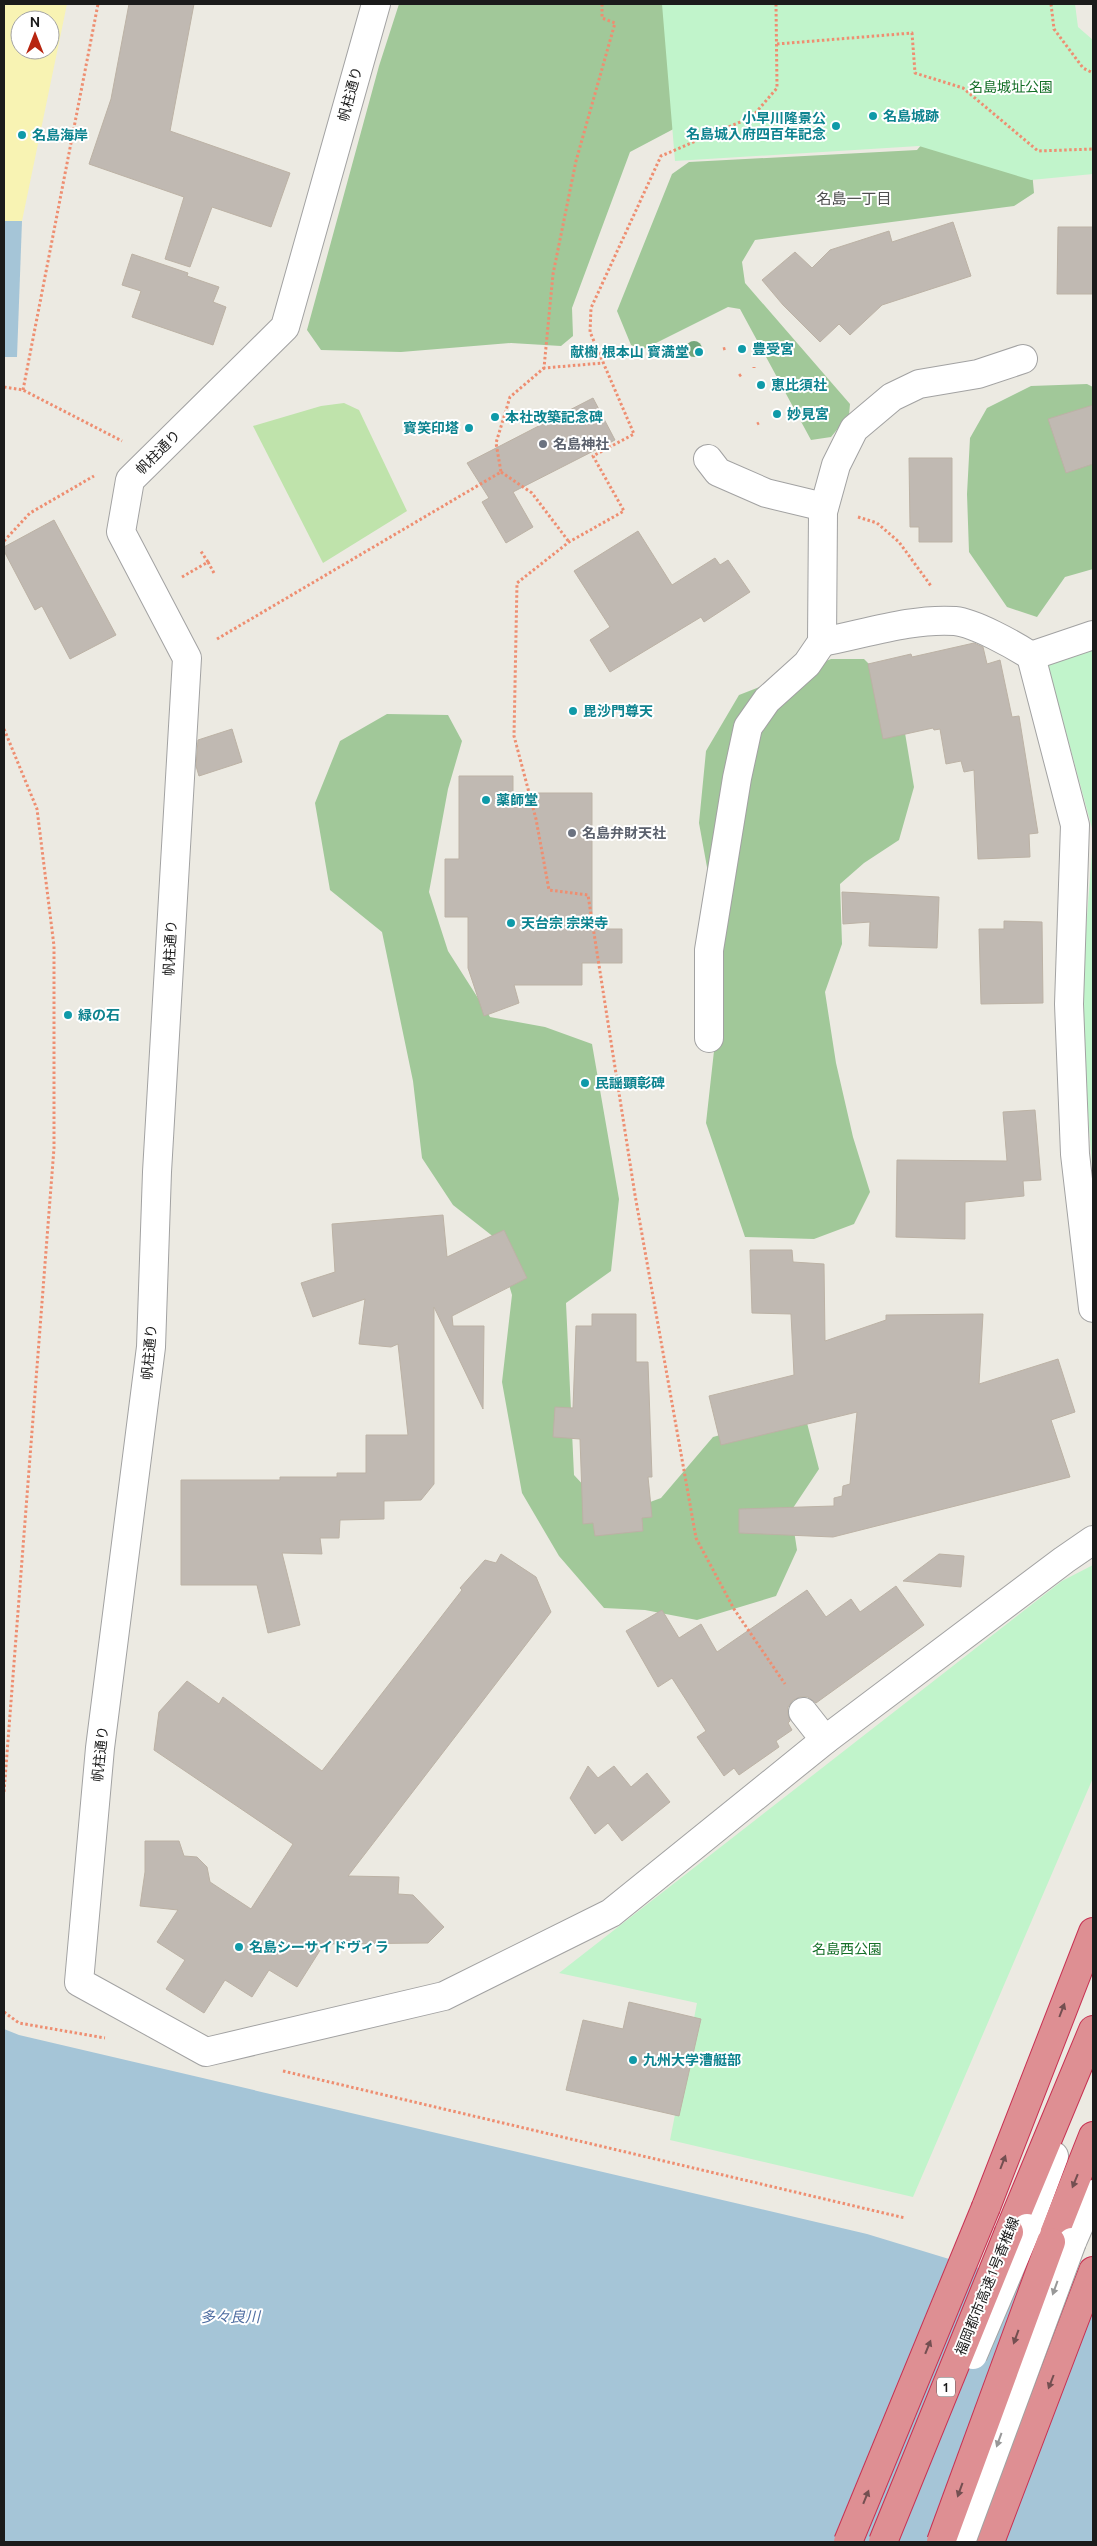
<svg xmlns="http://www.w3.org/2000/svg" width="1097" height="2546" font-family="Ubuntu,'Noto Sans JP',sans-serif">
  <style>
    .grass { fill: #bfe3ab }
    .forest { fill: #a1c899 }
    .sand { fill: #f8f3b3; fill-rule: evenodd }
    .park { fill: #c1f4cb }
    .water { fill: #a5c5d7 }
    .building { fill: #c0b9b2; stroke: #bcb2a5 }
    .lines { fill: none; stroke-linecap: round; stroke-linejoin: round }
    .minor-casing { stroke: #a2a2a2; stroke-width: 30 }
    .tertiary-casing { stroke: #a2a2a2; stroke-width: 30 }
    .motorway-casing { stroke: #c73152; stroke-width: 30 }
    .path { stroke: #ee8e71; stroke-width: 3; stroke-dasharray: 2.5 2.5; stroke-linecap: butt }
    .minor { stroke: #fff; stroke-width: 28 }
    .tertiary { stroke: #fff; stroke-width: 28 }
    .motorway { stroke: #de8f93; stroke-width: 28 }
    .tertiary-bridge-casing { stroke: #a2a2a2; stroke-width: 30; stroke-linecap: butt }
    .motorway-bridge-casing { stroke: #c73152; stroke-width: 30; stroke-linecap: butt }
    .tertiary-bridge { stroke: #fff; stroke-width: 28 }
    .motorway-bridge { stroke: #de8f93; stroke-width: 28 }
    .tree { fill: #75a67b }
    .oneway { fill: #734f51 }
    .oneway2 { fill: #989898 }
    .culture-dot { fill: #0f9aa8; stroke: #fff; stroke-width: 2 }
    .worship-dot { fill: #6b7280; stroke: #fff; stroke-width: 2 }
    .labels { text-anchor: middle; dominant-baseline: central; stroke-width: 4; stroke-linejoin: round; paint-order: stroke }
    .shield { fill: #fff; stroke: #5f5f5f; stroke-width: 1 }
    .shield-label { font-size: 12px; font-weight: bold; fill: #1b1b1b }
    .park-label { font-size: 14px; fill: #146f27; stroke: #fff }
    .street-label { font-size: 14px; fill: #1b1b1b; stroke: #fff }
    .culture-label { font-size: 14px; font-weight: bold; fill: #0d838f; stroke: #fff; text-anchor: start }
    .worship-label { font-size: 14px; font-weight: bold; fill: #5b616d; stroke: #fff; text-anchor: start }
    .neighbourhood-label { font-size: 15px; fill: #4e4e4e; stroke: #fff }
    .water-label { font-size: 15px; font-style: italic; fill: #506fa2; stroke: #fff }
  </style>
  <rect width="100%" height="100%" fill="#eceae2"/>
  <!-- grass -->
  <path class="grass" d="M344,403L359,410L407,511L323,563L253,426L321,406Z"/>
  <!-- forest -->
  <g class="forest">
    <path d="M399,4H712L683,124L630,152L572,308L573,336L561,346L511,343L401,352L321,350L307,330L379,66Z"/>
    <path d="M946,116L1031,160L1034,193L1014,206L755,240L742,262L745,283L850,404L849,415L831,437L811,440L740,309L728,307L642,350L631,345L617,311L672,174L689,162L917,150Z"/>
    <path d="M1087,384L1093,387V569L1065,577L1037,617L1007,607L969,552L967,494L970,438L987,408L1031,386Z"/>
    <path d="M831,659H864L896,691L904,727L914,787L899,840L864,863L840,884L842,944L825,992L836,1063L853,1137L870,1192L854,1224L814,1239L745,1237L706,1123L724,961L699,823L706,751L739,695Z"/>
    <path d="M387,714L448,715L462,741L448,789L429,892L448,951L490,1017L545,1027L592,1044L619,1199L611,1271L566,1303L574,1475L612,1516L661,1498L713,1437L742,1429L807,1423L819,1469L791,1511L797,1550L776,1596L697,1620L645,1610L604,1608L559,1556L522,1493L502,1382L512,1295L495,1238L453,1205L422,1158L413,1081L382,932L330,890L315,803L340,741Z"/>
  </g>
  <!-- sand -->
  <path class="sand" d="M4,4H67L22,221H4ZM20,20H50V50H20Z"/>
  <!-- park -->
  <g class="park">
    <path d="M662,4H1075L1078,27L1093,40V174L1031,180L919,146L675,161Z"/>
    <path d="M1093,649V832L1046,658Z"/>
    <path d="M1093,838V1178L1080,1009Z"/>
    <path d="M1093,1565V1778L913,2197L670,2140L697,2003L559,1973L1062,1581Z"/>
  </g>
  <!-- water -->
  <g class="water">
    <path d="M4,221H22L17,357H4Z"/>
    <path d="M4,2029L19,2035L867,2234L1093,2303V2542H4Z"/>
  </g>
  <!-- building -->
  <g class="building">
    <path d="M129,4H194L170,131L290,173L271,227L212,207L190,267L165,259L184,197L89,164L111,99Z"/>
    <path d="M953,222L971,276L882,305L850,335L839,324L820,342L783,305L762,280L795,252L812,268L830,250L889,231L892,242Z"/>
    <path d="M1058,227H1093V294H1057Z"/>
    <path d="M132,254L188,273L187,276L219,287L213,302L226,307L213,345L132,317L141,291L122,285Z"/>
    <path d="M593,398L615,440L513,492L533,527L506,543L482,502L489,498L467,463Z"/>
    <path d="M1093,405V464L1066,473L1048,419Z"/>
    <path d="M909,458H952V542H919V527H910Z"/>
    <path d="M54,520L116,635L70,659L42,606L35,610L4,551V547Z"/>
    <path d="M638,531L672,585L715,558L720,565L728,560L750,592L704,622L701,617L610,672L590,640L610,627L574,571Z"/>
    <path d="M974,643L983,647L987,664L1000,660L1012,717L1019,716L1038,833L1029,834L1030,857L978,859L974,770L964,772L961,761L946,764L940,729L934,730L933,728L883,739L868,664L911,654L912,657Z"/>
    <path d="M232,729L242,762L199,776L196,766L198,740Z"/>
    <path d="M459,776H513V793H592V929H622V963H582V985H514L519,1003L484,1016L468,968V917H445V859H459Z"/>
    <path d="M842,892L939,897L937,948L869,946L870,922L843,924Z"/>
    <path d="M1004,921L1042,922L1043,1003L981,1004L979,929H1004Z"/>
    <path d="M1035,1110L1041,1180L1023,1181L1024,1196L965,1202V1239L896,1237L897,1160L1007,1161L1003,1112Z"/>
    <path d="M443,1215L447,1257L504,1230L527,1278L452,1316L453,1326H484L483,1409L434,1307V1484L421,1500L384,1501V1519L340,1520L339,1538H320L322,1554L282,1553L300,1625L268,1633L257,1585H181V1480H280V1477H337V1473H366V1435H408L398,1344L391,1347L359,1344L365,1299L313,1317L301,1283L335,1272L332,1224Z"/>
    <path d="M750,1250H792L793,1262L824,1264L825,1341L886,1320V1315L983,1314L979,1384L1058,1359L1075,1412L1051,1420L1070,1477L833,1537L739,1533V1509L834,1506V1498L842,1496L843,1486L850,1484L857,1412L721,1445L709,1396L794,1375L791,1314L752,1313Z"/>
    <path d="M592,1314H636V1362H648L652,1477H648L652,1517L642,1518L643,1531L595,1536L593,1523L583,1524L580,1439L553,1437L555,1407L573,1408L576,1326H592Z"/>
    <path d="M501,1554L536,1577L551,1612L348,1876L399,1877L398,1894L413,1895L444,1927L428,1943L324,1944L297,1987L269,1970L252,1997L225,1980L204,2013L166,1989L185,1960L157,1942L178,1910L140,1906L145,1872V1841H179L184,1856L197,1857L207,1867L210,1882L251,1909L293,1844L154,1750L159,1712L187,1681L219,1704L223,1697L322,1771L462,1590L460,1588L485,1560L496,1563Z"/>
    <path d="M939,1554L964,1556L961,1587L903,1581Z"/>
    <path d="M896,1586L924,1625L816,1703L808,1697H800L793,1700L788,1707V1714L790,1721L788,1723L792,1730L776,1741L779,1747L739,1775L734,1768L724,1776L697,1737L706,1731L672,1678L658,1687L626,1631L662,1610L679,1638L701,1624L717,1652L807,1590L826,1617L851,1599L860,1612Z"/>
    <path d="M588,1766L598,1778L614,1766L631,1787L647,1773L670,1802L622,1841L608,1823L595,1834L570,1798Z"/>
    <path d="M629,2002L701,2019L679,2116L566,2090L583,2020L623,2029Z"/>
  </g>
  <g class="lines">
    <defs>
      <g id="minor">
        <path d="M376,4L285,327L130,480L121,532L187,658L157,1172L151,1347L100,1748L79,1982L206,2052L444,1996L611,1913L825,1740L1064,1560L1093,1540"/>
        <path d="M708,459L718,472L766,493L824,507"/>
        <path d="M1093,635L1031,656L1075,825L1069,1004L1075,1154L1093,1308"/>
        <path d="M822,642C865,634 911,618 955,621C975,623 1014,645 1031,656"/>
        <path d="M709,1038V950L737,778L748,727L767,700L807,664L822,642L823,512L836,465L854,429L892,397L919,384L978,374L1023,359"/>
        <path d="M803,1712L825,1740"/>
      </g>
      <g id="tertiary">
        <path d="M1027,2228L1054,2156"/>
        <path d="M1072,2242L1093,2194"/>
      </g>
      <g id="motorway">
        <path d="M986,2207L1093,1932"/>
        <path d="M1009,2232L1093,2030"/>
        <path d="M1051,2242L1093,2136"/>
        <path d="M990,2542L1093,2271"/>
      </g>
    </defs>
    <!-- minor casing -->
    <use href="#minor" class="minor-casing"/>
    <!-- tertiary casing -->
    <use href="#tertiary" class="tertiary-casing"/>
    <!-- motorway casing -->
    <use href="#motorway" class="motorway-casing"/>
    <!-- path -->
    <g class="path">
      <path d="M602,4V18L615,23L576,161L553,274L544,368L603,363"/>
      <path d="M776,4L777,88L752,117L661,156L591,308L590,332L634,434L593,456L624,511L569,542L517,583L514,736L536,819L549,890L588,895L635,1195L696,1538L734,1609L785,1684"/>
      <path d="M1051,4L1054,29L1083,68L1093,73"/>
      <path d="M777,44L912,33L915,73L963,88L1038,151L1093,149"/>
      <path d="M723,349L727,348"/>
      <path d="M754,368V367"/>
      <path d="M739,376L742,374"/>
      <path d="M4,387L23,390L122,441"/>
      <path d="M23,390L98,4"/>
      <path d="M757,424L759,423"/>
      <path d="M501,472L532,493L569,542"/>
      <path d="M858,517L877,523L899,542L931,586"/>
      <path d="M4,541L30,513L94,476"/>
      <path d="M208,562L215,575"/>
      <path d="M182,577L208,562L200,550"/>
      <path d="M217,639L501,472L496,443L510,397L544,368"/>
      <path d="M4,729L37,809L54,946V1148L4,1792"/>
      <path d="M4,2012L19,2023L105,2038"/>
      <path d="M283,2071L905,2218"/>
    </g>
    <!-- minor -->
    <use href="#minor" class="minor"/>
    <!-- tertiary -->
    <use href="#tertiary" class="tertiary"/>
    <!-- motorway -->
    <use href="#motorway" class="motorway"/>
    <defs>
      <g id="tertiary-bridge">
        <path d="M973,2355L1027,2228"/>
        <path d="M961,2542L1072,2242"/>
      </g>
      <g id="motorway-bridge">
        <path d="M848,2542L986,2207"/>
        <path d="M883,2542L1009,2232"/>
        <path d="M941,2542L1051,2242"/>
      </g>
    </defs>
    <!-- tertiary-bridge casing -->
    <use href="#tertiary-bridge" class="tertiary-bridge-casing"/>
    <!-- motorway-bridge casing -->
    <use href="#motorway-bridge" class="motorway-bridge-casing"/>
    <!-- tertiary-bridge -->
    <use href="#tertiary-bridge" class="tertiary-bridge"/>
    <!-- motorway-bridge -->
    <use href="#motorway-bridge" class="motorway-bridge"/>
  </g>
  <!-- trees -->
  <circle class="tree" cx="694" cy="349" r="8"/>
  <!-- one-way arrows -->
  <defs><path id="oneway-solid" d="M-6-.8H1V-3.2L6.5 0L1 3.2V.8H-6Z" transform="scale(1.25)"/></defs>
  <g class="oneway">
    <use href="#oneway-solid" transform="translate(1062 2010) rotate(-69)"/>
    <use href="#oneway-solid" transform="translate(1003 2162) rotate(-69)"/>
    <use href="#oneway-solid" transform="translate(1075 2181) rotate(112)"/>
    <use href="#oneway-solid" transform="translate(1016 2337) rotate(110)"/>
    <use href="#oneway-solid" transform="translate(928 2347) rotate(-68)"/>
    <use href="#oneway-solid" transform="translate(1051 2382) rotate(111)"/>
    <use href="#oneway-solid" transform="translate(960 2490) rotate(110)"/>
    <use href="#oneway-solid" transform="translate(866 2497) rotate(-68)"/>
  </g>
  <g class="oneway2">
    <use href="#oneway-solid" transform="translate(1055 2288) rotate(110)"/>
    <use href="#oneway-solid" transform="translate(999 2440) rotate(110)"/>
  </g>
  <!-- markers -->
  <g class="culture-dot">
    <circle cx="873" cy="116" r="5"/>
    <circle cx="836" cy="126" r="5"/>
    <circle cx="22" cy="135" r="5"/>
    <circle cx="742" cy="349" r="5"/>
    <circle cx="699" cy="352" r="5"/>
    <circle cx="761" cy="385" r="5"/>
    <circle cx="777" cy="414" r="5"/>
    <circle cx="495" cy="417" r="5"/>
    <circle cx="469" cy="428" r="5"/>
    <circle cx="573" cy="711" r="5"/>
    <circle cx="486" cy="800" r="5"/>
    <circle cx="511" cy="923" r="5"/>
    <circle cx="68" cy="1015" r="5"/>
    <circle cx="585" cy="1083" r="5"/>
    <circle cx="239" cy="1947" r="5"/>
    <circle cx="633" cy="2060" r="5"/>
  </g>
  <g class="worship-dot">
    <circle cx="543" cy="444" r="5"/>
    <circle cx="572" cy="833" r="5"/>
  </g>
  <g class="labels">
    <!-- shield labels -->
    <rect class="shield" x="937" y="2377.5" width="18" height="19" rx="4"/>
    <g class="shield-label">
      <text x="946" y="2387">1</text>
    </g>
    <!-- park labels -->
    <g class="park-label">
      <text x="1011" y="87">名島城址公園</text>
      <text x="847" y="1949">名島西公園</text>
    </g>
    <!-- street labels -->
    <g class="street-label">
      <text transform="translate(350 94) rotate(-75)">帆柱通り</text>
      <text transform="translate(158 452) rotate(-45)">帆柱通り</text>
      <text transform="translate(170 948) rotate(-87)">帆柱通り</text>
      <text transform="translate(149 1352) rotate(-85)">帆柱通り</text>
      <text transform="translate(100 1754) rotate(-84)">帆柱通り</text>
      <text transform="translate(987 2286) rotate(-68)">福岡都市高速1号香椎線</text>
    </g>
    <!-- culture labels -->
    <g class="culture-label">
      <text x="883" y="116">名島城跡</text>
      <text x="826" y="118" text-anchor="end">小早川隆景公<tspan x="826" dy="16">名島城入府四百年記念</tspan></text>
      <text x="32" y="135">名島海岸</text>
      <text x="752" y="349">豊受宮</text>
      <text x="689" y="352" text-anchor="end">献樹 根本山 寳満堂</text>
      <text x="771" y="385">恵比須社</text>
      <text x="787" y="414">妙見宮</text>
      <text x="505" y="417">本社改築記念碑</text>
      <text x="459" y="428" text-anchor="end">寳笑印塔</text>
      <text x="583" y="711">毘沙門尊天</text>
      <text x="496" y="800">薬師堂</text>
      <text x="521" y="923">天台宗 宗栄寺</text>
      <text x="78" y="1015">緑の石</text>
      <text x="595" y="1083">民謡顕彰碑</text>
      <text x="249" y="1947">名島シーサイドヴィラ</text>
      <text x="643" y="2060">九州大学漕艇部</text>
    </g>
    <!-- worship labels -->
    <g class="worship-label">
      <text x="553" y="444">名島神社</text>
      <text x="582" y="833">名島弁財天社</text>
    </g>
    <!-- neighbourhood labels -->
    <g class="neighbourhood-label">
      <text x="854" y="198">名島一丁目</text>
    </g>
    <!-- water labels -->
    <g class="water-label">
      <text x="230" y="2316">多々良川</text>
    </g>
  </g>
  <!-- border -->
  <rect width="1097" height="2546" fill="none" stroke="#1b1b1b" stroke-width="10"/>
  <!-- north arrow -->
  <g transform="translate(35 35)"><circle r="24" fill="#ffffff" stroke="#a4a4a4"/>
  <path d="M0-4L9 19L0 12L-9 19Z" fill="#b72510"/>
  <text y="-8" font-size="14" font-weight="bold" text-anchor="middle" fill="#1b1b1b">N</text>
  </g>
</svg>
